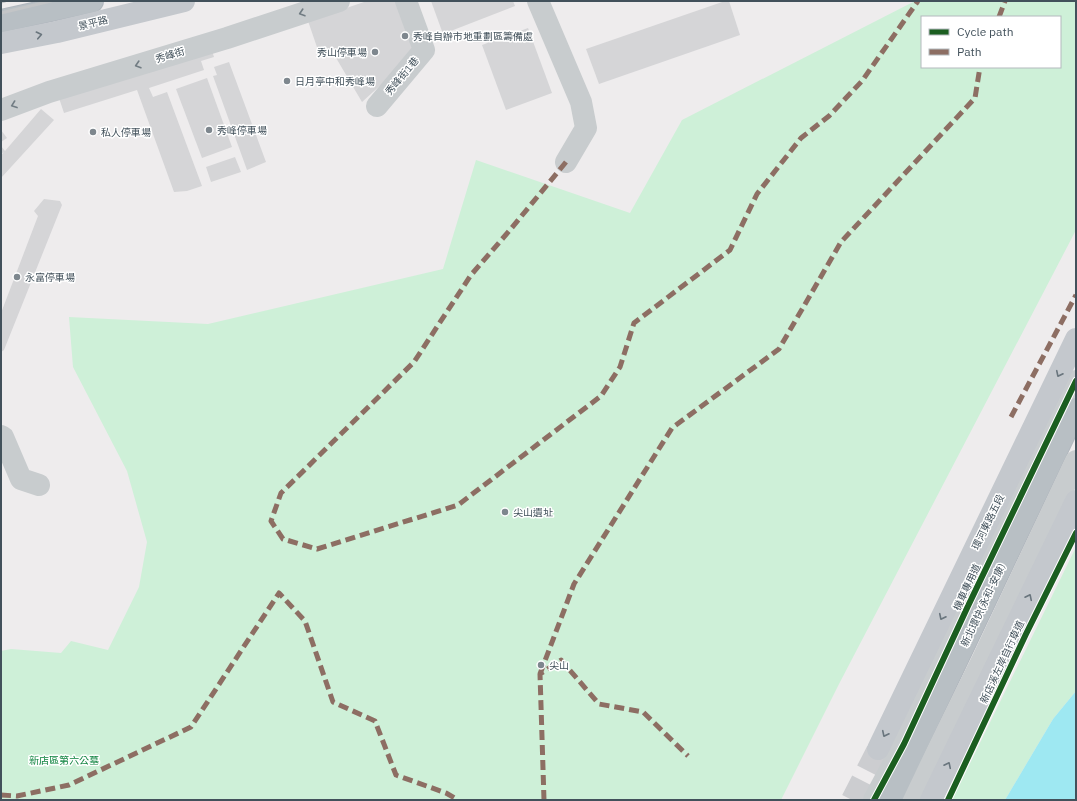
<svg xmlns="http://www.w3.org/2000/svg" width="1077" height="801" font-family="'IBM Plex Sans','Noto Sans TC',sans-serif">
  <style>
    .green { fill: #cef0d8; fill-rule: evenodd }
    .water { fill: #9ee8f2 }
    .building { fill: #d5d5d7 }
    .lines { fill: none; stroke-linecap: round; stroke-linejoin: round }
    .major-tunnel { stroke: #cccdd0; stroke-width: 22; stroke-dasharray: 22 11; stroke-linecap: butt }
    .highway-casing { stroke: #b1b7be; stroke-width: 24 }
    .minor { stroke: #c8ccce; stroke-width: 22 }
    .major { stroke: #c4c8cd; stroke-width: 22 }
    .highway { stroke: #b8bfc4; stroke-width: 22 }
    .rail { stroke: #c3c5c7; stroke-width: 3 }
    .quiet { stroke: #8d6e63; stroke-width: 5; stroke-dasharray: 10 5; stroke-linecap: butt }
    .cycleway-casing { stroke: #fff; stroke-width: 8 }
    .cycleway { stroke: #1b5e20; stroke-width: 6 }
    .oneway { stroke: #717c83 }
    .oneway2 { stroke: #69757d }
    .poi-dot { fill: #7e878e; stroke: #fff; stroke-width: 1.5 }
    .labels { text-anchor: middle; dominant-baseline: central; stroke-width: 3; stroke-linejoin: round; paint-order: stroke }
    .street-label { font-size: 10px; fill: #42515b; stroke: #fff }
    .poi-label { font-size: 10px; fill: #42515b; stroke: #fff; text-anchor: start }
    .park-label { font-size: 10px; fill: #0d833e; stroke: #fff }
  </style>
  <rect width="100%" height="100%" fill="#eeeced"/>
  <!-- green -->
  <g class="green">
    <path d="M915,1H1076V230L839,684L781,800H1V651L11,649L61,653L71,641L108,650L139,587L147,542L127,471L73,367L69,317L208,324L443,269L476,160L630,213L682,120ZM922,17H1060V67H922Z"/>
    <path d="M1076,547V691L1053,719L1005,800H952Z"/>
  </g>
  <!-- water -->
  <path class="water" d="M1076,691V800H1005L1053,719Z"/>
  <!-- building -->
  <g class="building">
    <path d="M367,1H397L417,52L362,102L332,51L319,53L308,21Z"/>
    <path d="M431,1H513L515,6L443,34Z"/>
    <path d="M725,1H729L740,35L599,84L586,49Z"/>
    <path d="M528,28L552,93L506,110L482,45Z"/>
    <path d="M211,48L214,57L201,61L204,70L149,88L153,97L167,92L202,186L187,191L174,192L137,90L64,113L59,98Z"/>
    <path d="M229,62L266,162L247,170L213,76L217,75L214,67Z"/>
    <path d="M207,78L232,147L202,158L176,89Z"/>
    <path d="M41,109L54,120L1,178V155L4,152L1,154V146L5,151Z"/>
    <path d="M1,130L7,138L1,142Z"/>
    <path d="M235,157L241,172L211,182L206,167Z"/>
    <path d="M44,199L60,201L62,205L4,350L1,352V313L38,216L34,211Z"/>
  </g>
  <g class="lines">
    <!-- major-tunnel -->
    <path class="major-tunnel" d="M852,800L878,749"/>
    <defs>
      <g id="highway">
        <path d="M1,21L92,1"/>
        <path d="M890,800L1076,409"/>
      </g>
    </defs>
    <!-- highway casing -->
    <use href="#highway" class="highway-casing"/>
    <!-- minor -->
    <g class="minor">
      <path d="M538,1L581,102L586,128L566,162"/>
      <path d="M377,106L424,50L406,1"/>
      <path d="M1,110L49,92L227,38L339,1"/>
      <path d="M1,436L3,437L21,479L39,485"/>
      <path d="M874,800L904,744L968,606L1076,381"/>
      <path d="M913,800L982,661L1076,461"/>
    </g>
    <!-- major -->
    <g class="major">
      <path d="M1,43L57,32L184,1"/>
      <path d="M878,749L1076,339"/>
      <path d="M931,800L1076,501"/>
    </g>
    <!-- highway -->
    <use href="#highway" class="highway"/>
    <!-- rail -->
    <g class="rail">
      <path d="M1,2L5,1"/>
      <path d="M1,13L51,1"/>
    </g>
    <!-- quiet -->
    <g class="quiet">
      <path d="M999,17L1005,1"/>
      <path d="M566,162L510,230L471,275L414,362L281,493L271,521L283,539L317,549L458,505L601,396L620,367L634,323L730,250L757,194L801,138L829,116L862,81L918,1"/>
      <path d="M1011,417L1076,295"/>
      <path d="M540,674L574,584L672,428L779,349L841,242L975,98L980,67"/>
      <path d="M1,795L17,796L69,785L191,727L279,593L305,621L333,702L375,721L396,775L446,793L458,800"/>
      <path d="M544,800L540,674L561,660L599,704L643,712L688,756"/>
    </g>
    <defs>
      <g id="cycleway">
        <path d="M874,800L904,744L968,606L1076,381"/>
        <path d="M948,800L1026,634L1076,533"/>
      </g>
    </defs>
    <!-- cycleway casing -->
    <use href="#cycleway" class="cycleway-casing"/>
    <!-- cycleway -->
    <use href="#cycleway" class="cycleway"/>
  </g>
  <!-- one-way arrows -->
  <defs><path id="oneway-chevron" d="M-2-3.5L2.5 0L-2 3.5" fill="none" stroke-width="1.6" stroke-linecap="round" stroke-linejoin="round"/></defs>
  <g class="oneway">
    <use href="#oneway-chevron" transform="translate(302 13) rotate(162)"/>
    <use href="#oneway-chevron" transform="translate(138 65) rotate(163)"/>
    <use href="#oneway-chevron" transform="translate(14 105) rotate(160)"/>
  </g>
  <g class="oneway2">
    <use href="#oneway-chevron" transform="translate(39 35) rotate(-12)"/>
    <use href="#oneway-chevron" transform="translate(1059 374) rotate(116)"/>
    <use href="#oneway-chevron" transform="translate(1029 597) rotate(-64)"/>
    <use href="#oneway-chevron" transform="translate(942 617) rotate(116)"/>
    <use href="#oneway-chevron" transform="translate(885 734) rotate(116)"/>
    <use href="#oneway-chevron" transform="translate(948 765) rotate(-64)"/>
  </g>
  <!-- markers -->
  <g class="poi-dot">
    <circle cx="405" cy="36" r="4"/>
    <circle cx="375" cy="52" r="4"/>
    <circle cx="287" cy="81" r="4"/>
    <circle cx="209" cy="130" r="4"/>
    <circle cx="93" cy="132" r="4"/>
    <circle cx="17" cy="277" r="4"/>
    <circle cx="505" cy="512" r="4"/>
    <circle cx="541" cy="665" r="4"/>
  </g>
  <g class="labels">
    <!-- street labels -->
    <g class="street-label">
      <text transform="translate(93 23) rotate(-14)">景平路</text>
      <text transform="translate(170 55) rotate(-17)">秀峰街</text>
      <text transform="translate(402 76) rotate(-50)">秀峰街1巷</text>
      <text transform="translate(988 522) rotate(-64)">環河東路五段</text>
      <text transform="translate(967 587) rotate(-65)">機車專用道</text>
      <text transform="translate(983 605) rotate(-65)">新北環快(永和-安康)</text>
      <text transform="translate(1002 662) rotate(-65)">新店溪左岸自行車道</text>
    </g>
    <!-- poi labels -->
    <g class="poi-label">
      <text x="413" y="36">秀峰自辦市地重劃區籌備處</text>
      <text x="367" y="52" text-anchor="end">秀山停車場</text>
      <text x="295" y="81">日月亭中和秀峰場</text>
      <text x="217" y="130">秀峰停車場</text>
      <text x="101" y="132">私人停車場</text>
      <text x="25" y="277">永富停車場</text>
      <text x="513" y="512">尖山遺址</text>
      <text x="549" y="665">尖山</text>
    </g>
    <!-- park labels -->
    <g class="park-label">
      <text x="64" y="760">新店區第六公墓</text>
    </g>
  </g>
  <!-- border -->
  <rect width="1077" height="801" fill="none" stroke="#42515b" stroke-width="4"/>
  <!-- legend -->
  <rect x="921" y="16" width="140" height="52" fill="#ffffff" stroke="#b3b9bd"/>
  <rect x="929" y="29" width="20" height="6" fill="#1b5e20" stroke="#b3b9bd"/>
  <text x="957" y="36" font-size="12" fill="#42515b">Cycle path</text>
  <rect x="929" y="49" width="20" height="6" fill="#8d6e63" stroke="#b3b9bd"/>
  <text x="957" y="56" font-size="12" fill="#42515b">Path</text>
</svg>
